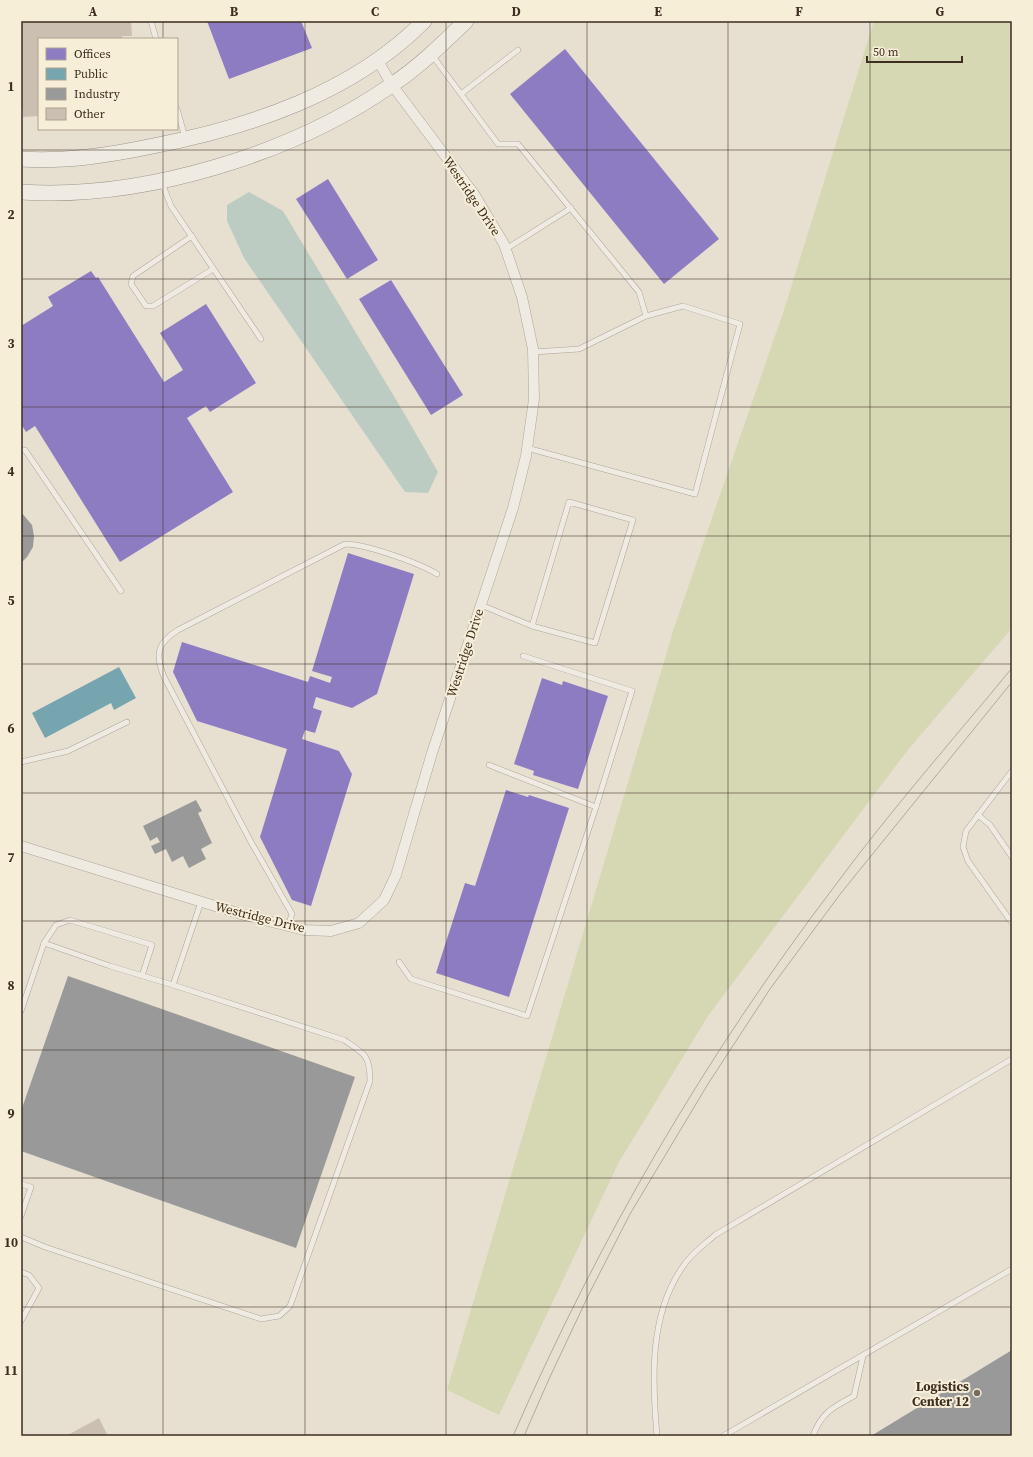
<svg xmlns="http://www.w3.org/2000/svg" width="1033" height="1457" font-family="'Source Serif 4',serif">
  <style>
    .green { fill: #d6d7b3 }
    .water { fill: #bcccc2 }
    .offices { fill: #8e7cc3 }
    .public { fill: #76a5af }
    .industry { fill: #999 }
    .building { fill: #cbbfb2 }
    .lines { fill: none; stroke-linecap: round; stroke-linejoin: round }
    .lane-casing { stroke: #ada599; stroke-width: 6 }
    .street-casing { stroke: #ada599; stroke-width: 11 }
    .secondary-casing { stroke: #9c958a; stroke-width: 16 }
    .lane { stroke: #efebe3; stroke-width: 5 }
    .street { stroke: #efebe3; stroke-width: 10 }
    .secondary { stroke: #efebe3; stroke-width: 15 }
    .tram { stroke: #afaaa2; stroke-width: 1 }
    .grid { fill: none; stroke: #3d2e20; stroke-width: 1; stroke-opacity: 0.55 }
    .poi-dot { fill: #786c5e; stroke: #f7eed8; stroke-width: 1.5 }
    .labels { text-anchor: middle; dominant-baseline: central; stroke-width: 4; stroke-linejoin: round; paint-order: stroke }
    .street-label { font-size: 13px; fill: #3d2e20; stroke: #f7eed8 }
    .poi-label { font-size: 13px; font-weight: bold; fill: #3d2e20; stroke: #f7eed8; text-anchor: end }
    .neatline { fill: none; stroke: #3d2e20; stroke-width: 1.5 }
    .grid-label { font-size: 13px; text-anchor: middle; font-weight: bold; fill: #3d2e20 }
  </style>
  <rect width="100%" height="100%" fill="#e7e0d1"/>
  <!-- green -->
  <path class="green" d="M874,21H1012V628L907,751L708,1016L619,1162L499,1415L447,1390L674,628L785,307Z"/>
  <!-- water -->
  <path class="water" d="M249,192L283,211L404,413L438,472L428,493L405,492L244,258L227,221V205Z"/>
  <!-- offices -->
  <g class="offices">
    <path d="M207,21H301L312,48L229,79Z"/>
    <path d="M565,49L719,239L664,284L510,94Z"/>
    <path d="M328,179L378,260L347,279L296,199Z"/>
    <path d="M91,271L96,278L98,277L164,382L183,370L160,333L206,304L256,383L210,412L206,406L187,418L233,492L120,562L35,426L26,432L21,424V326L53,306L48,297Z"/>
    <path d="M391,280L463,395L431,415L359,299Z"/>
    <path d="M348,553L414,574L377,694L352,708L316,697L313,708L322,711L315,733L305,730L302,739L339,751L352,774L311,906L292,900L260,837L287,749L197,721L173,672L182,642L308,682L310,676L330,683L332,677L312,671Z"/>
    <path d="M542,678L562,685L563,681L608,696L578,789L533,775L534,771L514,764Z"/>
    <path d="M506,790L528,797L529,795L569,808L509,997L436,973L465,883L475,886Z"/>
  </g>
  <!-- public -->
  <path class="public" d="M119,667L136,698L114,710L111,703L45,738L32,713Z"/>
  <!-- industry -->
  <g class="industry">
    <path d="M21,512L32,525L34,536L33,547L27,557L21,563Z"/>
    <path d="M196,800L202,811L198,813L212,843L201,849L206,859L189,868L183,856L172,862L166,849L155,854L151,846L160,842L157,837L150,841L143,826Z"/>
    <path d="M68,976L355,1077L296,1248L21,1151V1111Z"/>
    <path d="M1012,1350V1436H871Z"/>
  </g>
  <!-- building -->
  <g class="building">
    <path d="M21,21H131L132,36H122V39H39V116L23,117V109H21Z"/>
    <path d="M99,1418L108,1436H66Z"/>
  </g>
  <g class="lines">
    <defs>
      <g id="lane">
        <path d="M151,21L156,39"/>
        <path d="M432,55L498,144H518L639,292L646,316"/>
        <path d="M461,94L518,50"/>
        <path d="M177,109L185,137"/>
        <path d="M162,183L171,206L261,339"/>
        <path d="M192,236L133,276L131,284L146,306H153L213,269"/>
        <path d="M506,249L571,208"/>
        <path d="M527,448L695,494L740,324L683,306L646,316L579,349L533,352"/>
        <path d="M21,450H25L121,591"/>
        <path d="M481,605L532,626L595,643L633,520L569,502L532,626"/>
        <path d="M523,656L632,691L596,807"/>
        <path d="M21,762L68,751L127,722"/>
        <path d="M1012,771L966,831L963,847L968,861L1012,923"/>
        <path d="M978,815L990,825L1012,857"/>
        <path d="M288,926L292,914L251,842L164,677C155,654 157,643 178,630L345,544C366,544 419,563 437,574"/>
        <path d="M44,943L56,925L70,920L152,945L142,976"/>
        <path d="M399,962L411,979L527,1016L596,807L489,765"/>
        <path d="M21,1011L44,943L110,966L173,985"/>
        <path d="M21,1184L31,1187L21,1216"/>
        <path d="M21,1237L45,1247L261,1319L279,1316L290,1306L370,1081C370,1055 365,1054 344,1040L173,985L201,902"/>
        <path d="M21,1272L29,1275L39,1288L21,1321"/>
        <path d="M657,1436C652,1379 649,1313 684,1265C692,1253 705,1244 715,1235L1012,1059"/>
        <path d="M723,1436L1012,1269"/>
        <path d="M813,1436C821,1413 833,1407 854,1396L863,1356"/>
      </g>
      <path id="street" d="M21,846L241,914L304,930L331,931L359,923L384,900L396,875L432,753L513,508L526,456L534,399L533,349L522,297L504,244L474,194L392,85L378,61"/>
      <g id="secondary">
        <path d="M21,159C66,162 110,155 153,146C250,127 353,93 424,21"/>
        <path d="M21,192C143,200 293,154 393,84C420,66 443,43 466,21"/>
      </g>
    </defs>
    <!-- lane casing -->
    <use href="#lane" class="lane-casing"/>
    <!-- street casing -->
    <use href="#street" class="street-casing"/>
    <!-- secondary casing -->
    <use href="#secondary" class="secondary-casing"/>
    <!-- lane -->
    <use href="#lane" class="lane"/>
    <!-- street -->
    <use href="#street" class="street"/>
    <!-- secondary -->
    <use href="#secondary" class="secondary"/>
    <!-- tram -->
    <g class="tram">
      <path d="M513,1436C599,1239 704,1058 834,887C890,811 952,741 1012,668"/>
      <path d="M524,1436L549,1379L589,1294L630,1214L708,1084L770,989L841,893L1012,682"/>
    </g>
  </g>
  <!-- grid -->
  <path class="grid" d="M163,21V39M305,21V1436M446,21V1436M587,21V1436M728,21V1436M870,21V1436M163,129V1436M21,150H1012M21,279H1012M21,407H1012M21,536H1012M21,664H1012M21,793H1012M21,921H1012M21,1050H1012M21,1178H1012M21,1307H1012"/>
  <!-- markers -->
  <circle class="poi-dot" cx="977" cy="1393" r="4"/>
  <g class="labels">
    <!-- street labels -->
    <g class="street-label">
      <text transform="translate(472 196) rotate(56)">Westridge Drive</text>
      <text transform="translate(465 653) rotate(-72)">Westridge Drive</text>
      <text transform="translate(260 917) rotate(14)">Westridge Drive</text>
    </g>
    <!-- poi labels -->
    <g class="poi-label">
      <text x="969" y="1386">Logistics<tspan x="969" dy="15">Center 12</tspan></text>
    </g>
  </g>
  <!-- border -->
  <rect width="1033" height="1457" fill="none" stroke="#f7eed8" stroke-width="44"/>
  <!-- legend -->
  <rect x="38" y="38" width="140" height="92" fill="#f7eed8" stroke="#ada18e"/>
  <rect x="46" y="48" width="20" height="12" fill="#8e7cc3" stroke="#ada18e"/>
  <text x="74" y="58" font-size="12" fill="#3d2e20">Offices</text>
  <rect x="46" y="68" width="20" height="12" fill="#76a5af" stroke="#ada18e"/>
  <text x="74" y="78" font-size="12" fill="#3d2e20">Public</text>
  <rect x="46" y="88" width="20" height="12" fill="#999999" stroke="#ada18e"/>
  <text x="74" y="98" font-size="12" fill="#3d2e20">Industry</text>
  <rect x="46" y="108" width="20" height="12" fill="#cbbfb2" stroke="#ada18e"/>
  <text x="74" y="118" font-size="12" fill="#3d2e20">Other</text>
  <!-- scale -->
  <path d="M867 56v6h95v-6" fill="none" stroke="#3d2e20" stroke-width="2"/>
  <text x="873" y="56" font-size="12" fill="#3d2e20" stroke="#f7eed8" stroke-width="3" paint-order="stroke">50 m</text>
  <rect x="22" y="22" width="989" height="1413" class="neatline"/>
  <g class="grid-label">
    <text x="93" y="16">A</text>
    <text x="234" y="16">B</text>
    <text x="375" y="16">C</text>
    <text x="516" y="16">D</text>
    <text x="658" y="16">E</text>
    <text x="799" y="16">F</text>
    <text x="940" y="16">G</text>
    <text x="11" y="91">1</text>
    <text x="11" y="219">2</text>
    <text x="11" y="348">3</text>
    <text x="11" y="476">4</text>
    <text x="11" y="605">5</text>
    <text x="11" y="733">6</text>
    <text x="11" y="862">7</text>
    <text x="11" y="990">8</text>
    <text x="11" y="1118">9</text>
    <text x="11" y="1247">10</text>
    <text x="11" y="1375">11</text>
  </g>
</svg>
